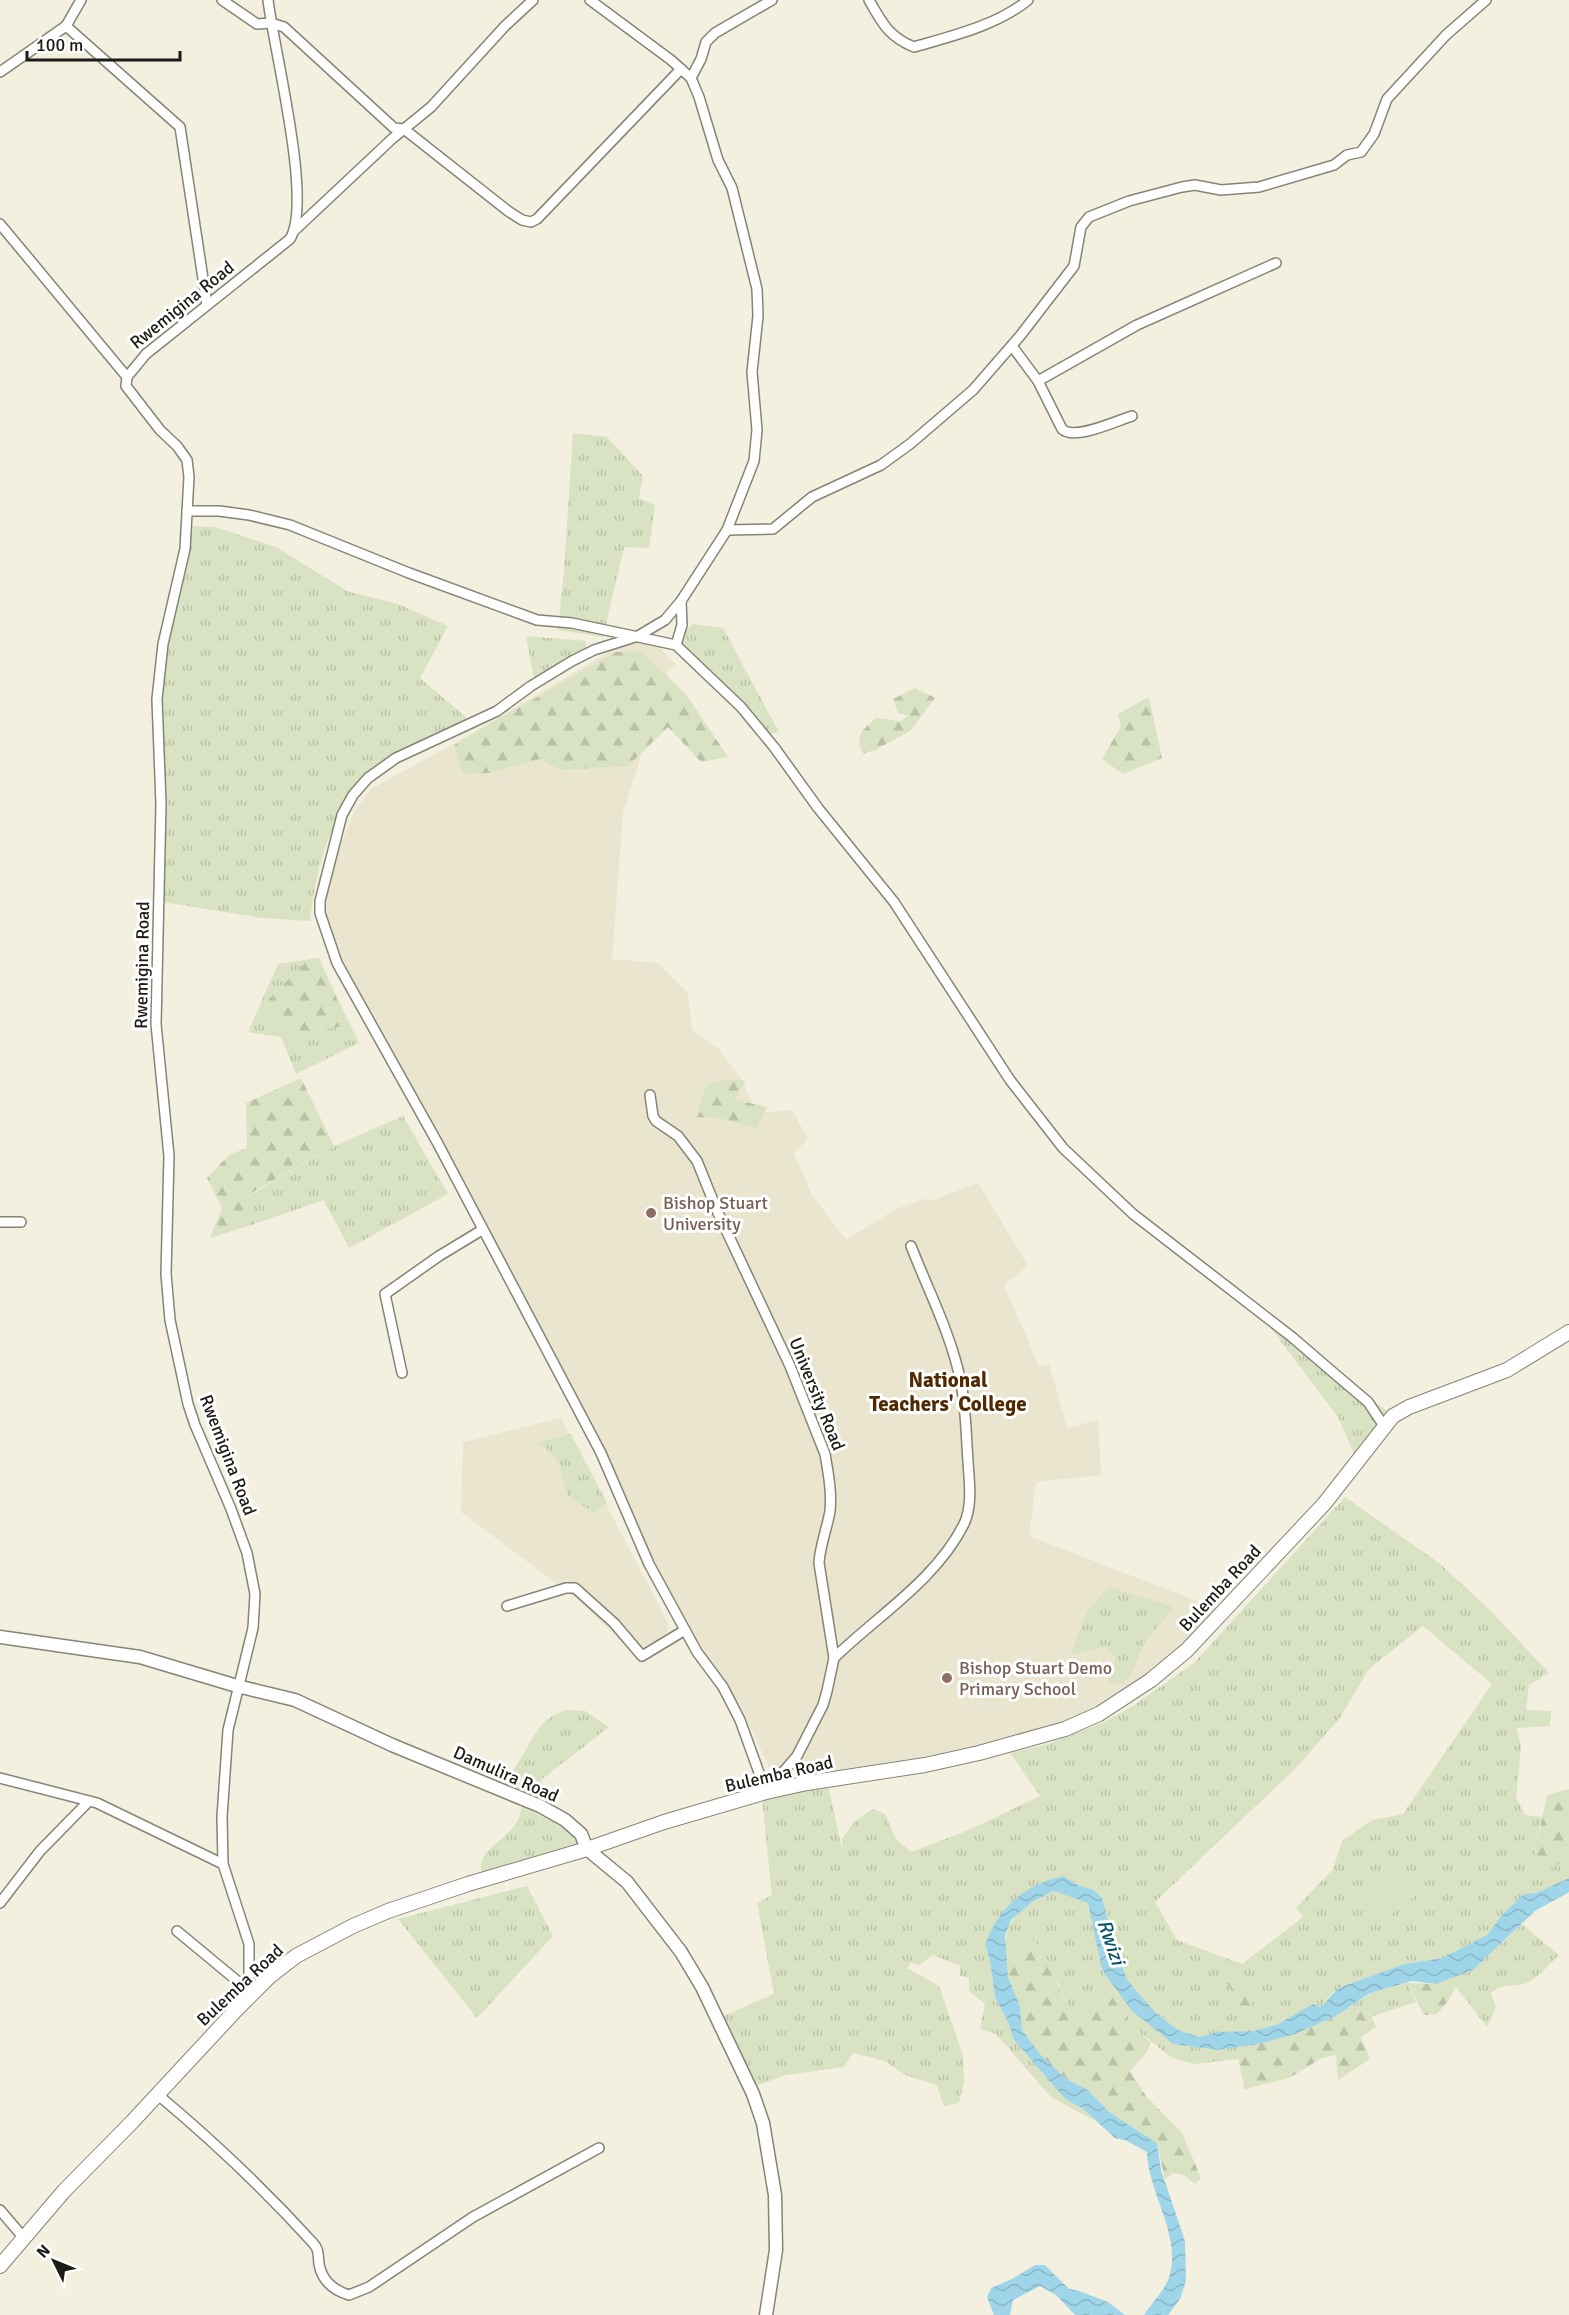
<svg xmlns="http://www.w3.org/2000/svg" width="1569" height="2315" font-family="Signika,sans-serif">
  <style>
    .built { fill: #e9e5ce }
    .grass { fill: url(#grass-tufts); fill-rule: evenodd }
    .forest { fill: url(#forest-firs) }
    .pitch { fill: #d9e2c3 }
    .water { fill: url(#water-waves) }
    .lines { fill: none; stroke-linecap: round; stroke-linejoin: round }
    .minor-casing { stroke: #868475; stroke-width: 12 }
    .tertiary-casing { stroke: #868475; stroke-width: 15 }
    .secondary-casing { stroke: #868475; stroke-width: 16 }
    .minor { stroke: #fff; stroke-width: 9 }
    .tertiary { stroke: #fff; stroke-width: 12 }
    .secondary { stroke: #fff; stroke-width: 14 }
    .education-dot { fill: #8d6e63; stroke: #fff; stroke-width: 2 }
    .labels { text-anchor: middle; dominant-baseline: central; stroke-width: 6; stroke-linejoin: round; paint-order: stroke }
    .street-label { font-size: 18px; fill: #1c1b15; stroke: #fff }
    .education-label { font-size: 18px; fill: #785e54; stroke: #fff; text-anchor: start }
    .water-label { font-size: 20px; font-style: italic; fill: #095468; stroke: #fff }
    .quarter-label { font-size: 21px; font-weight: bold; fill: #522900; stroke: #fff }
  </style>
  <defs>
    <pattern id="grass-tufts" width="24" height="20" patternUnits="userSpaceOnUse" patternTransform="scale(1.5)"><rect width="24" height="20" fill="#d9e2c3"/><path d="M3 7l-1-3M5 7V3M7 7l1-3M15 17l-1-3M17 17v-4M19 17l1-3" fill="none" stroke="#bac1a7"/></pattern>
    <pattern id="forest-firs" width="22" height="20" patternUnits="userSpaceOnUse" patternTransform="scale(1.5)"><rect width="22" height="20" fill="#d9e2c3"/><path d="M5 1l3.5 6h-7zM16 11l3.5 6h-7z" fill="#bac1a7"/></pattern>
    <pattern id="water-waves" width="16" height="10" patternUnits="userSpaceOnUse" patternTransform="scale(1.5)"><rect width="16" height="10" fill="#9fd5e8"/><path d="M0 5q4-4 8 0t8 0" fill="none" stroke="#88b6c6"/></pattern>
  </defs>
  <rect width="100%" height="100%" fill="#f3f0e0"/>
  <!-- built -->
  <g class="built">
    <path d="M645,642L661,649L676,664L667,672L623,813L612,959L658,963L688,993L692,1030L718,1048L742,1080L756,1113L792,1110L808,1139L794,1153L811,1193L846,1240L896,1209L925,1199L934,1200L978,1183L1028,1266L1004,1285L1039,1366L1049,1364L1067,1428L1098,1420L1101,1475L1036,1482L1029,1536L1225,1612L1107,1708L1042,1731L939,1754L788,1778H774L741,1707L687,1627L650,1557L590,1436L331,947L325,915L330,871L354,812L371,789L466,737L607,653L629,643Z"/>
    <path d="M561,1418L668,1623V1632L658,1641L642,1647L634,1654L577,1599L461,1512L463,1442Z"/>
  </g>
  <!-- grass -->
  <g class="grass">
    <path d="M573,433L607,437L643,476L639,498L655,505L649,548L624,547L603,637L558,630L564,571Z"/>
    <path d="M186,526L215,527L276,547L347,591L398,604L448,626L420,678L475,725C435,743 390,758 357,788C349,794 344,806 339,815C322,849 314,883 310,921L262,918L156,901L157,766L151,704Z"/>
    <path d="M693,624L723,628L779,732L763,735L678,652L679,637Z"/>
    <path d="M526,636L586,641V650L535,684Z"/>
    <path d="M318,958L359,1043L296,1074L281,1037L248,1032L278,964Z"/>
    <path d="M403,1116L448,1194L349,1248L324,1200L254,1224L248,1196L334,1146Z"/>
    <path d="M1270,1327L1390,1413L1357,1460L1338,1417Z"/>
    <path d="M571,1434L607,1503L594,1513L568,1496L557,1459L539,1442Z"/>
    <path d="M1345,1497L1439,1563L1489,1609L1549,1673L1529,1685L1526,1710L1551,1711L1550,1726L1517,1728L1521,1748L1516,1798L1525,1815L1542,1817L1537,1837L1565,1860L1569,1853V1878L1536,1893L1501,1916L1487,1935L1442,1958L1404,1964L1341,1987L1333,1992L1323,2004L1319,2007L1277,2024L1254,2031L1214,2033L1199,2037L1178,2030L1156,2013L1128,1981L1117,1955L1102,1898L1094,1890L1078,1885L1063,1876C1025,1896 1002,1901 985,1945L990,1961L995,1997L1008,2022L1014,2040L1065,2099L1082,2108L1095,2121L1051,2097L996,2034L980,2029L985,2004L969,1991V1978L960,1976V1966L933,1955L919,1965L911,1963L907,1968L939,1986L963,2055L964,2081L959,2103L944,2106L937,2085L905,2075L885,2061L853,2053L844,2067L786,2075L753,2087L719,2018L774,1994L757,1903L772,1895L762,1799L828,1785L843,1854L842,1839L855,1821L873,1809L885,1814L896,1839L911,1852L969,1830L1040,1796L1010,1753L1048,1744L1104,1722L1133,1706L1194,1663ZM1423,1626L1492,1684L1403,1814L1372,1820L1342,1841L1333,1869L1296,1908L1303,1917L1242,1964L1177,1940L1155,1902L1295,1769L1339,1719L1369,1669ZM1223,1976L1260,1993L1246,2012L1231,2007L1235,1995Z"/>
    <path d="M1109,1587L1174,1607L1145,1642L1130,1677L1121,1684L1108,1682L1116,1657L1104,1647L1070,1655L1088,1610Z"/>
    <path d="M565,1710L585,1711L609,1727L541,1780L557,1812L502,1788C507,1779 513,1772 518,1763C534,1739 536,1721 565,1710Z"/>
    <path d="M521,1807C546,1818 567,1826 583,1849L484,1881C483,1876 481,1871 481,1866C481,1846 522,1833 521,1807Z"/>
    <path d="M527,1886L553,1936L477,2018L398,1919Z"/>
    <path d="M1054,1891L1088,1903L1102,1970L1131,2010L1173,2044L1218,2050L1259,2044L1247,2058L1194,2064L1172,2058L1128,2023L1111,1995C1097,2001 1085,2009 1071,2015L1057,1980L1017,1947L1005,1959C1004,1916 1017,1910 1054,1891Z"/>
    <path d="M1522,1924L1559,1955C1549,1964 1539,1978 1526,1983C1512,1988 1503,1982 1491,1993L1496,2007L1487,2027L1456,1987L1463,1974L1473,1970Z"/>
    <path d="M1407,1983L1416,2002L1371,2017L1370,2014L1351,2006L1373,1992Z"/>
  </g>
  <!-- forest -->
  <g class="forest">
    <path d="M616,652H642L685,693L728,757L701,762L668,727L628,766L561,770L539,759L490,773L463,774L454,745Z"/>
    <path d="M915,688L935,698L910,731L875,750L863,754C855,734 862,731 876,718L901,721L908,716L898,713L893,699Z"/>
    <path d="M1149,697L1162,758L1123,774L1102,759L1121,726L1118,714Z"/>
    <path d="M319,958L348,1025L281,1037L268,1000L307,961Z"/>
    <path d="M301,1078L334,1146L248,1195L254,1224L210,1238L222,1208L207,1178L229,1155L247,1148L246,1103Z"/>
    <path d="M723,1080H745L735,1100L767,1107L757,1128L719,1118L696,1117L706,1086Z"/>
    <path d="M1569,1789V1853L1566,1860L1542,1873L1531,1869L1547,1795Z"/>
    <path d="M1033,1940L1043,1949L1071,2015C1086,2009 1097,2001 1111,1995L1128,2022L1151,2043L1146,2053L1130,2071L1146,2096L1182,2133L1201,2178L1195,2184L1184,2175L1173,2173L1165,2180L1157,2143L1109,2112L1088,2090L1066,2079L1040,2054L1022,2030L1020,2006L1008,1977L1005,1959L1017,1947Z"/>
    <path d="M1463,1974L1448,2001L1437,2014L1424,2015L1407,1983L1436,1984Z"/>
    <path d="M1234,1975L1260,1993L1246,2012L1239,2014L1231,2008L1235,1995L1222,1976Z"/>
    <path d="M1351,2006L1370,2014L1376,2027L1361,2037L1370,2059L1338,2080L1336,2055L1322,2058L1289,2078L1245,2089L1238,2059L1247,2057L1259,2044L1295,2034L1336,2016Z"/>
  </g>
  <!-- pitch -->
  <path class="pitch" d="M1401,1864L1422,1890L1379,1924L1358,1898Z"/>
  <!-- water -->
  <g class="water">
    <path d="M1063,1876L1078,1885L1094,1890L1102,1898L1117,1955L1128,1981L1156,2013L1178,2030L1199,2037L1217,2032L1254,2031L1278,2024L1313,2004L1319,2007C1328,2002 1332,1992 1341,1987L1404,1964L1442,1958L1487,1935L1501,1916L1524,1894L1536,1893L1569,1878V1892L1535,1911L1473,1970L1436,1984L1412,1981L1370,1993L1336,2016L1295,2034L1259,2044L1218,2050L1173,2044L1131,2010L1102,1970L1088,1903L1054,1891L1032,1902L1011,1920L1005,1936L1008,1977L1020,2006L1022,2030L1040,2054L1066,2079L1088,2090L1109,2112L1157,2143L1161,2170L1185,2241L1186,2281L1180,2299L1168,2315H1144C1151,2304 1163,2292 1168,2280C1184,2238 1148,2194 1147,2152L1125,2140L1115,2138L1082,2108L1065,2099L1014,2040L1008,2022L995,1997L990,1961L985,1945C999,1907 1024,1885 1063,1876Z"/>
    <path d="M1035,2265H1045L1069,2289L1079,2291L1108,2302L1125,2315H1075L1056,2295L1040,2286L1013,2300L1010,2315H994L987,2297L991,2288L1012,2279Z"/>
  </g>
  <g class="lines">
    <defs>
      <g id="minor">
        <path d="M81,0L66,26L180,127L207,305"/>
        <path d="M222,0L257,24L271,23L284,27L394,128L404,129L508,211L522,220L531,222L537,219L681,69"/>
        <path d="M590,0L671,60L691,78L699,97L718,160L732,188L757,289L758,316L752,372L757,430L754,461L727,530L681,601L665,620L638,636L594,650L572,661L531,686L497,711L396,758L368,778L353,795L342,815L320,901V913L337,963L437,1142L601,1453L649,1564L697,1652L723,1687L740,1720L766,1792L797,1756L823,1705L827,1691L834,1658L819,1563C820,1545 827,1529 830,1511C832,1492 828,1472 825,1454L790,1366L718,1213L697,1161L678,1136L656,1121L653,1116L650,1095"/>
        <path d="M869,0C882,23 889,37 914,47C952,36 998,25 1028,0"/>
        <path d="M0,72L66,26"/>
        <path d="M691,78L701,59L706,42L715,33L772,0"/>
        <path d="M0,224L127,377"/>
        <path d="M295,230L393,138L431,107L505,26L533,0"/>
        <path d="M1012,346L1038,381L1137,325L1276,263"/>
        <path d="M1038,381L1062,429C1074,441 1116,421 1132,416"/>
        <path d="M187,511H219L249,515L290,525L409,573L537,620L572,623L676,645L741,707L774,747L818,808L894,902L1010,1080L1063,1148L1133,1214L1292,1337L1328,1368L1368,1402L1384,1426"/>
        <path d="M727,530L773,529L812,497L881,465L910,444L973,390L1020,336L1074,266L1081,227L1089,217L1129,201L1182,187L1195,185L1221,190L1259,187L1334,165L1347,155L1361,152L1374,134L1387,99L1446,35L1486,0"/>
        <path d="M676,645L682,625L681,601"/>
        <path d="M0,1222H21"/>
        <path d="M402,1373L385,1294L439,1256L482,1230"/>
        <path d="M507,1606L566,1588H575L614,1623L642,1656L685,1630"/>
        <path d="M834,1658C877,1616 936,1580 964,1524C973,1505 969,1481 968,1461C966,1435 966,1409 961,1383C952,1336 928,1290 911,1246"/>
        <path d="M0,1778L97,1803L223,1864"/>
        <path d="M0,1903L40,1851L89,1801"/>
        <path d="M177,1931L247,1989"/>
        <path d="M241,2000L247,1989L249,1981V1944L223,1864L222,1817L228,1730L253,1628L255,1594L247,1553L231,1509L195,1425L188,1404L170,1320L166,1274L169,1156L156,1024L161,804L157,699L163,644L185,549L189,477L187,460L177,446L160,430L126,386L127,377L146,354L290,239C313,201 274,51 268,0"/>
        <path d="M157,2094C212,2140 265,2190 313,2243C319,2249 318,2255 319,2264C322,2281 333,2290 349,2295L369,2287L473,2217L599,2148"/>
        <path d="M0,2210L23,2237"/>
      </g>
      <path id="tertiary" d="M0,1637L140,1657L237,1686L295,1700L392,1745L540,1806L565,1820L581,1834L587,1849L627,1882L681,1952L702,1987L753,2094L763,2123L775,2195L776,2250L766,2315"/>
      <path id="secondary" d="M0,2266L64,2191L132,2122L236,2010L269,1977L296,1956L353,1926L388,1911L468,1884L587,1849L664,1822L766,1792L807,1783L925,1765L979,1753L1065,1729L1099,1714L1151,1680L1187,1650L1324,1504L1393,1416L1409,1407L1507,1370L1569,1332"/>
    </defs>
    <!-- minor casing -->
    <use href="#minor" class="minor-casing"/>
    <!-- tertiary casing -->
    <use href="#tertiary" class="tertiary-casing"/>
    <!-- secondary casing -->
    <use href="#secondary" class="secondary-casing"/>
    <!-- minor -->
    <use href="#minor" class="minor"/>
    <!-- tertiary -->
    <use href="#tertiary" class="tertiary"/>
    <!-- secondary -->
    <use href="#secondary" class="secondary"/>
  </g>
  <!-- markers -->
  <g class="education-dot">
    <circle cx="651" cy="1213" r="6"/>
    <circle cx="947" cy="1678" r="6"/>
  </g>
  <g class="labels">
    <!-- street labels -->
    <g class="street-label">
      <text transform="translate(182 305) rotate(-39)">Rwemigina Road</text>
      <text transform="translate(142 965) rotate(-89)">Rwemigina Road</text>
      <text transform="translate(817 1394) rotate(68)">University Road</text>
      <text transform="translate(228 1455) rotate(69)">Rwemigina Road</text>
      <text transform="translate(1220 1588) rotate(-47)">Bulemba Road</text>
      <text transform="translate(506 1774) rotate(24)">Damulira Road</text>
      <text transform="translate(779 1774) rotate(-13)">Bulemba Road</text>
      <text transform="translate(240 1985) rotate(-43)">Bulemba Road</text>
    </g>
    <!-- education labels -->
    <g class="education-label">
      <text x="663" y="1203">Bishop Stuart<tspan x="663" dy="21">University</tspan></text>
      <text x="959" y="1668">Bishop Stuart Demo<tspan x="959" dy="21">Primary School</tspan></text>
    </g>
    <!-- water labels -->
    <g class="water-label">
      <text transform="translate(1111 1942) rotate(71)">Rwizi</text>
    </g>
    <!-- quarter labels -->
    <g class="quarter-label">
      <text x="948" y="1380">National<tspan x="948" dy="24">Teachers' College</tspan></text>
    </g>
  </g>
  <!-- north arrow -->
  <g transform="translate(54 2261) rotate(313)" stroke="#ffffff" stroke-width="4.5" paint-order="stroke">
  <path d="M0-4.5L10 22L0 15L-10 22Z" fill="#1c1b15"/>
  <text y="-9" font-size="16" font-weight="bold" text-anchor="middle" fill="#1c1b15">N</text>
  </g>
  <!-- scale -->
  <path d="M27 51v9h153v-9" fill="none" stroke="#1c1b15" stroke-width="3"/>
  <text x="36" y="51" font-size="18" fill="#1c1b15" stroke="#ffffff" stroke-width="4.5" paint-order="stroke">100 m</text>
</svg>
